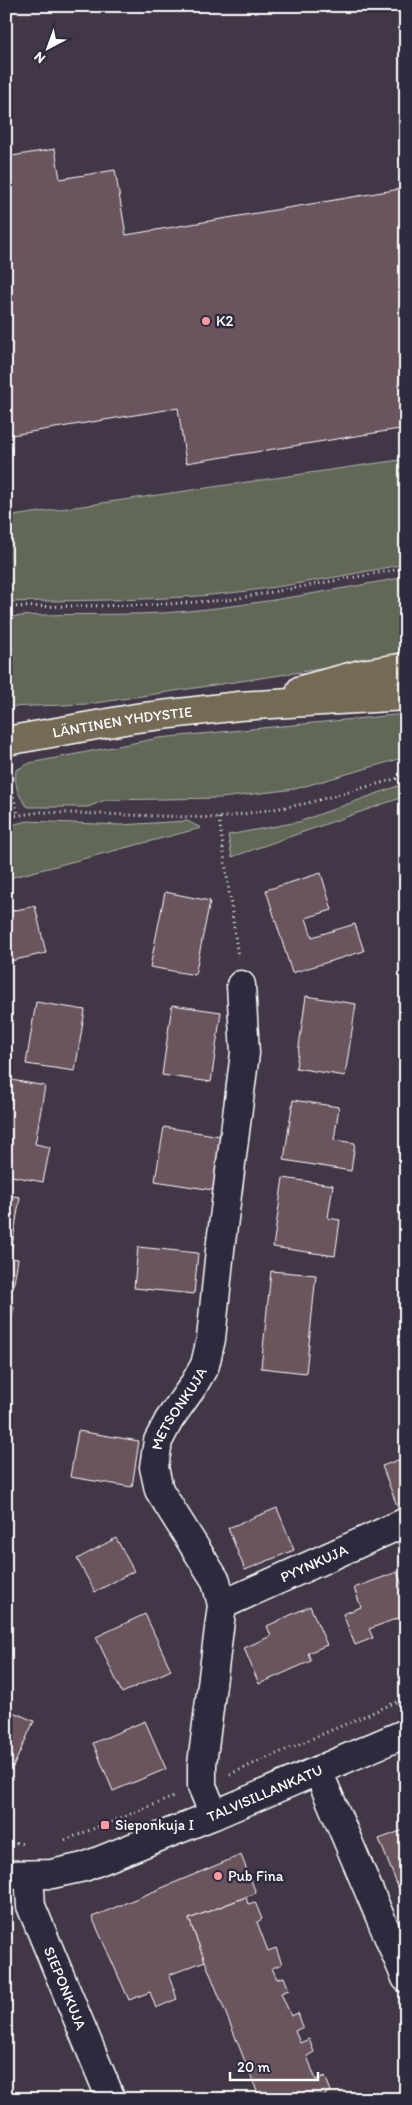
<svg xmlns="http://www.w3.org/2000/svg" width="412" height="2105" font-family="Itim,sans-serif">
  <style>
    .green { fill: #626759; stroke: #b0b3ac }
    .building { fill: #6b545e; stroke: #fff }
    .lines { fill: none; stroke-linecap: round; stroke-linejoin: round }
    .minor-casing { stroke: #fff; stroke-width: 31 }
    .major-casing { stroke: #fff; stroke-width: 31 }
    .path { stroke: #fff; stroke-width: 3; stroke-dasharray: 1 4; stroke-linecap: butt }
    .minor { stroke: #2f2a3d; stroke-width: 28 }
    .major { stroke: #756a55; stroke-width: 28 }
    .poi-dot { fill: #ff9aa2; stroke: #2f2a3d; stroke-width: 2 }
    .labels { text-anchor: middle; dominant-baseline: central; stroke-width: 5; stroke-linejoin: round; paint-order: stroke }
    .poi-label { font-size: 15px; fill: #fff; stroke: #2f2a3d; text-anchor: start }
    .street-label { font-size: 15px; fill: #fff; stroke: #2f2a3d }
  </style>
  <rect width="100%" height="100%" fill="#413747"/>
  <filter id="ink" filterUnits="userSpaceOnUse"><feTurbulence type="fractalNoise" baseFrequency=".02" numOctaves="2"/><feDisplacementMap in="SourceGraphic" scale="10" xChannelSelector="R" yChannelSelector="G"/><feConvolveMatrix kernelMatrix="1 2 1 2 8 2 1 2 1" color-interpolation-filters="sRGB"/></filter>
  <g filter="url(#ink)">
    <!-- green -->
    <g class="green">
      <path d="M406,459V564C341,576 276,589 211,595C143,601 74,600 6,602V517Z"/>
      <path d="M406,577V656L89,704L6,707V617C67,612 128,617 188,611C261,604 333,590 406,577Z"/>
      <path d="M406,714V757L295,789L221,798L105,800L88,807H28C18,797 14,784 16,770L30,763L159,738Z"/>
      <path d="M406,783V796L232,857L228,835L298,822Z"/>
      <path d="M28,821L120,825L187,821L201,828L6,879V826Z"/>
    </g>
    <!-- building -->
    <g class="building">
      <path d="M55,149L60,179L115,170L126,235L406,188V428L186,463L178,408L6,436V157Z"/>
      <path d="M321,873L332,910L306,918L312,937L355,924L364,951L292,973L266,890Z"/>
      <path d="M165,892L210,901L195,975L150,967Z"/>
      <path d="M35,906L46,953L6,962V912Z"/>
      <path d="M306,996L356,1004L345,1076L296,1068Z"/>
      <path d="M36,1002L85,1010L75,1071L26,1064Z"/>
      <path d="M172,1005L221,1012L211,1082L162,1075Z"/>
      <path d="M6,1079L45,1086L35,1144L50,1147L43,1182L6,1175Z"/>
      <path d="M293,1100L339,1107L334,1140L355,1143L351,1171L284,1160Z"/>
      <path d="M164,1127L227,1137L219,1191L155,1181Z"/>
      <path d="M283,1178L333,1185L328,1218L340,1220L335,1256L273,1247Z"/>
      <path d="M6,1195L20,1197L10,1258L18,1259L13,1289L6,1287Z"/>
      <path d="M138,1247L198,1253L194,1294L134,1288Z"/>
      <path d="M271,1271L316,1275L306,1373L261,1368Z"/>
      <path d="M6,1305L14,1307L6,1348Z"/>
      <path d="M78,1431L139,1441L132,1487L70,1477Z"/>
      <path d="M406,1457V1508L399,1511L382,1466Z"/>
      <path d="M277,1508L294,1550L245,1570L228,1528Z"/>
      <path d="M116,1538L134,1571L95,1592L77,1559Z"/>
      <path d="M397,1572L406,1594V1615L369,1629L373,1638L355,1645L343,1614L361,1607L354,1588Z"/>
      <path d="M310,1606L327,1645L308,1653L311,1661L259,1684L244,1648L271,1636L267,1626Z"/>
      <path d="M145,1614L171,1670L122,1693L96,1637Z"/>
      <path d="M6,1709L34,1721L13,1767L6,1763Z"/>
      <path d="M145,1721L166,1769L113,1791L93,1743Z"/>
      <path d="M406,1829V1907L379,1839Z"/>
      <path d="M241,1855L256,1893L189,1919L205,1961L169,1975L177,1999L156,2008L150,1992L129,2000L92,1917Z"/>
      <path d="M246,1897L248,1904L255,1902L262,1919L257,1922L268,1951L276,1948L282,1964L272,1968L277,1979L284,1977L289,1990L281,1993L291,2016L298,2013L303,2027L295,2031L300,2043L309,2039L314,2052L307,2056L316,2080L325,2076L331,2091L325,2094L326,2099H260L205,1961L189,1919Z"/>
    </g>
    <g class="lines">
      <defs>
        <g id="minor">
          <path id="s1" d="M222,1605L406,1522"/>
          <path d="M318,1771L406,1978"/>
          <path id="s2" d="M214,1815L202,1786V1764L222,1605L216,1581L159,1490L154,1467L158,1441L169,1420L193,1386L205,1365L211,1339L220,1250L245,1053L241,985"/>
          <path id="s3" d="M6,1875L52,1874L84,1867L214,1815L406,1733"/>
          <path id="s4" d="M29,1875L31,1906L111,2099"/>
        </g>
        <g id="major">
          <path d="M301,690L361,674L406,667"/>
          <path id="s5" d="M6,741L136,718L239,706L406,696"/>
        </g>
      </defs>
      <!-- minor casing -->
      <use href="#minor" class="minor-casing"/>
      <!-- major casing -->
      <use href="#major" class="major-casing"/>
      <!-- path -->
      <g class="path">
        <path d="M6,8L14,6"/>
        <path d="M6,607L152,605L228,600L406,568"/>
        <path d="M12,792L18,814"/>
        <path d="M6,817L41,812L219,818L304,804L406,776"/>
        <path d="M219,818L238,957"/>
        <path d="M230,1774L406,1698"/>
        <path d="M65,1840L176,1796"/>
        <path d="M6,1841L23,1844"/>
      </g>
      <!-- minor -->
      <use href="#minor" class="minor"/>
      <!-- major -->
      <use href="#major" class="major"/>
    </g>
  </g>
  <!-- markers -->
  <g class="poi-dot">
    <circle cx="206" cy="321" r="5"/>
    <rect x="100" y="1820" width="10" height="10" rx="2.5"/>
    <circle cx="218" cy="1876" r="5"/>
  </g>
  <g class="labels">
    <!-- poi labels -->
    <g class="poi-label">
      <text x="216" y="321">K2</text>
      <text x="115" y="1825">Sieponkuja I</text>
      <text x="228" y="1876">Pub Fina</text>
    </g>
    <!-- street labels -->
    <g class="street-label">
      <text stroke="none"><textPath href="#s5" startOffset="118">LÄNTINEN YHDYSTIE</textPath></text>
      <text stroke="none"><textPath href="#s2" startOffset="434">METSONKUJA</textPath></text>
      <text stroke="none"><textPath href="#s1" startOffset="101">PYYNKUJA</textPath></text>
      <text stroke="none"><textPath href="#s3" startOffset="274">TALVISILLANKATU</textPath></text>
      <text stroke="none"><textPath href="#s4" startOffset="120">SIEPONKUJA</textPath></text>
    </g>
  </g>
  <!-- margin -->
  <rect width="412" height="2105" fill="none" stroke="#2f2a3d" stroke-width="25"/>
  <rect x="12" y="12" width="387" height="2080" fill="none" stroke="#fff" stroke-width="2" filter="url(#ink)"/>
  <!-- north arrow -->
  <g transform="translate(48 48) rotate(221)" stroke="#2f2a3d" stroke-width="4" paint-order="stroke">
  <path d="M0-4L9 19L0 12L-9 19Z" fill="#ffffff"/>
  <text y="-8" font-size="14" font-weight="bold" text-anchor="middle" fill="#ffffff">N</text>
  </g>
  <!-- scale -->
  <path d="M230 2072v8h88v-8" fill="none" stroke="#ffffff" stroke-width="2.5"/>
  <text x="237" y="2072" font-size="15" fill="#ffffff" stroke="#2f2a3d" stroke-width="4" paint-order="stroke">20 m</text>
</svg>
